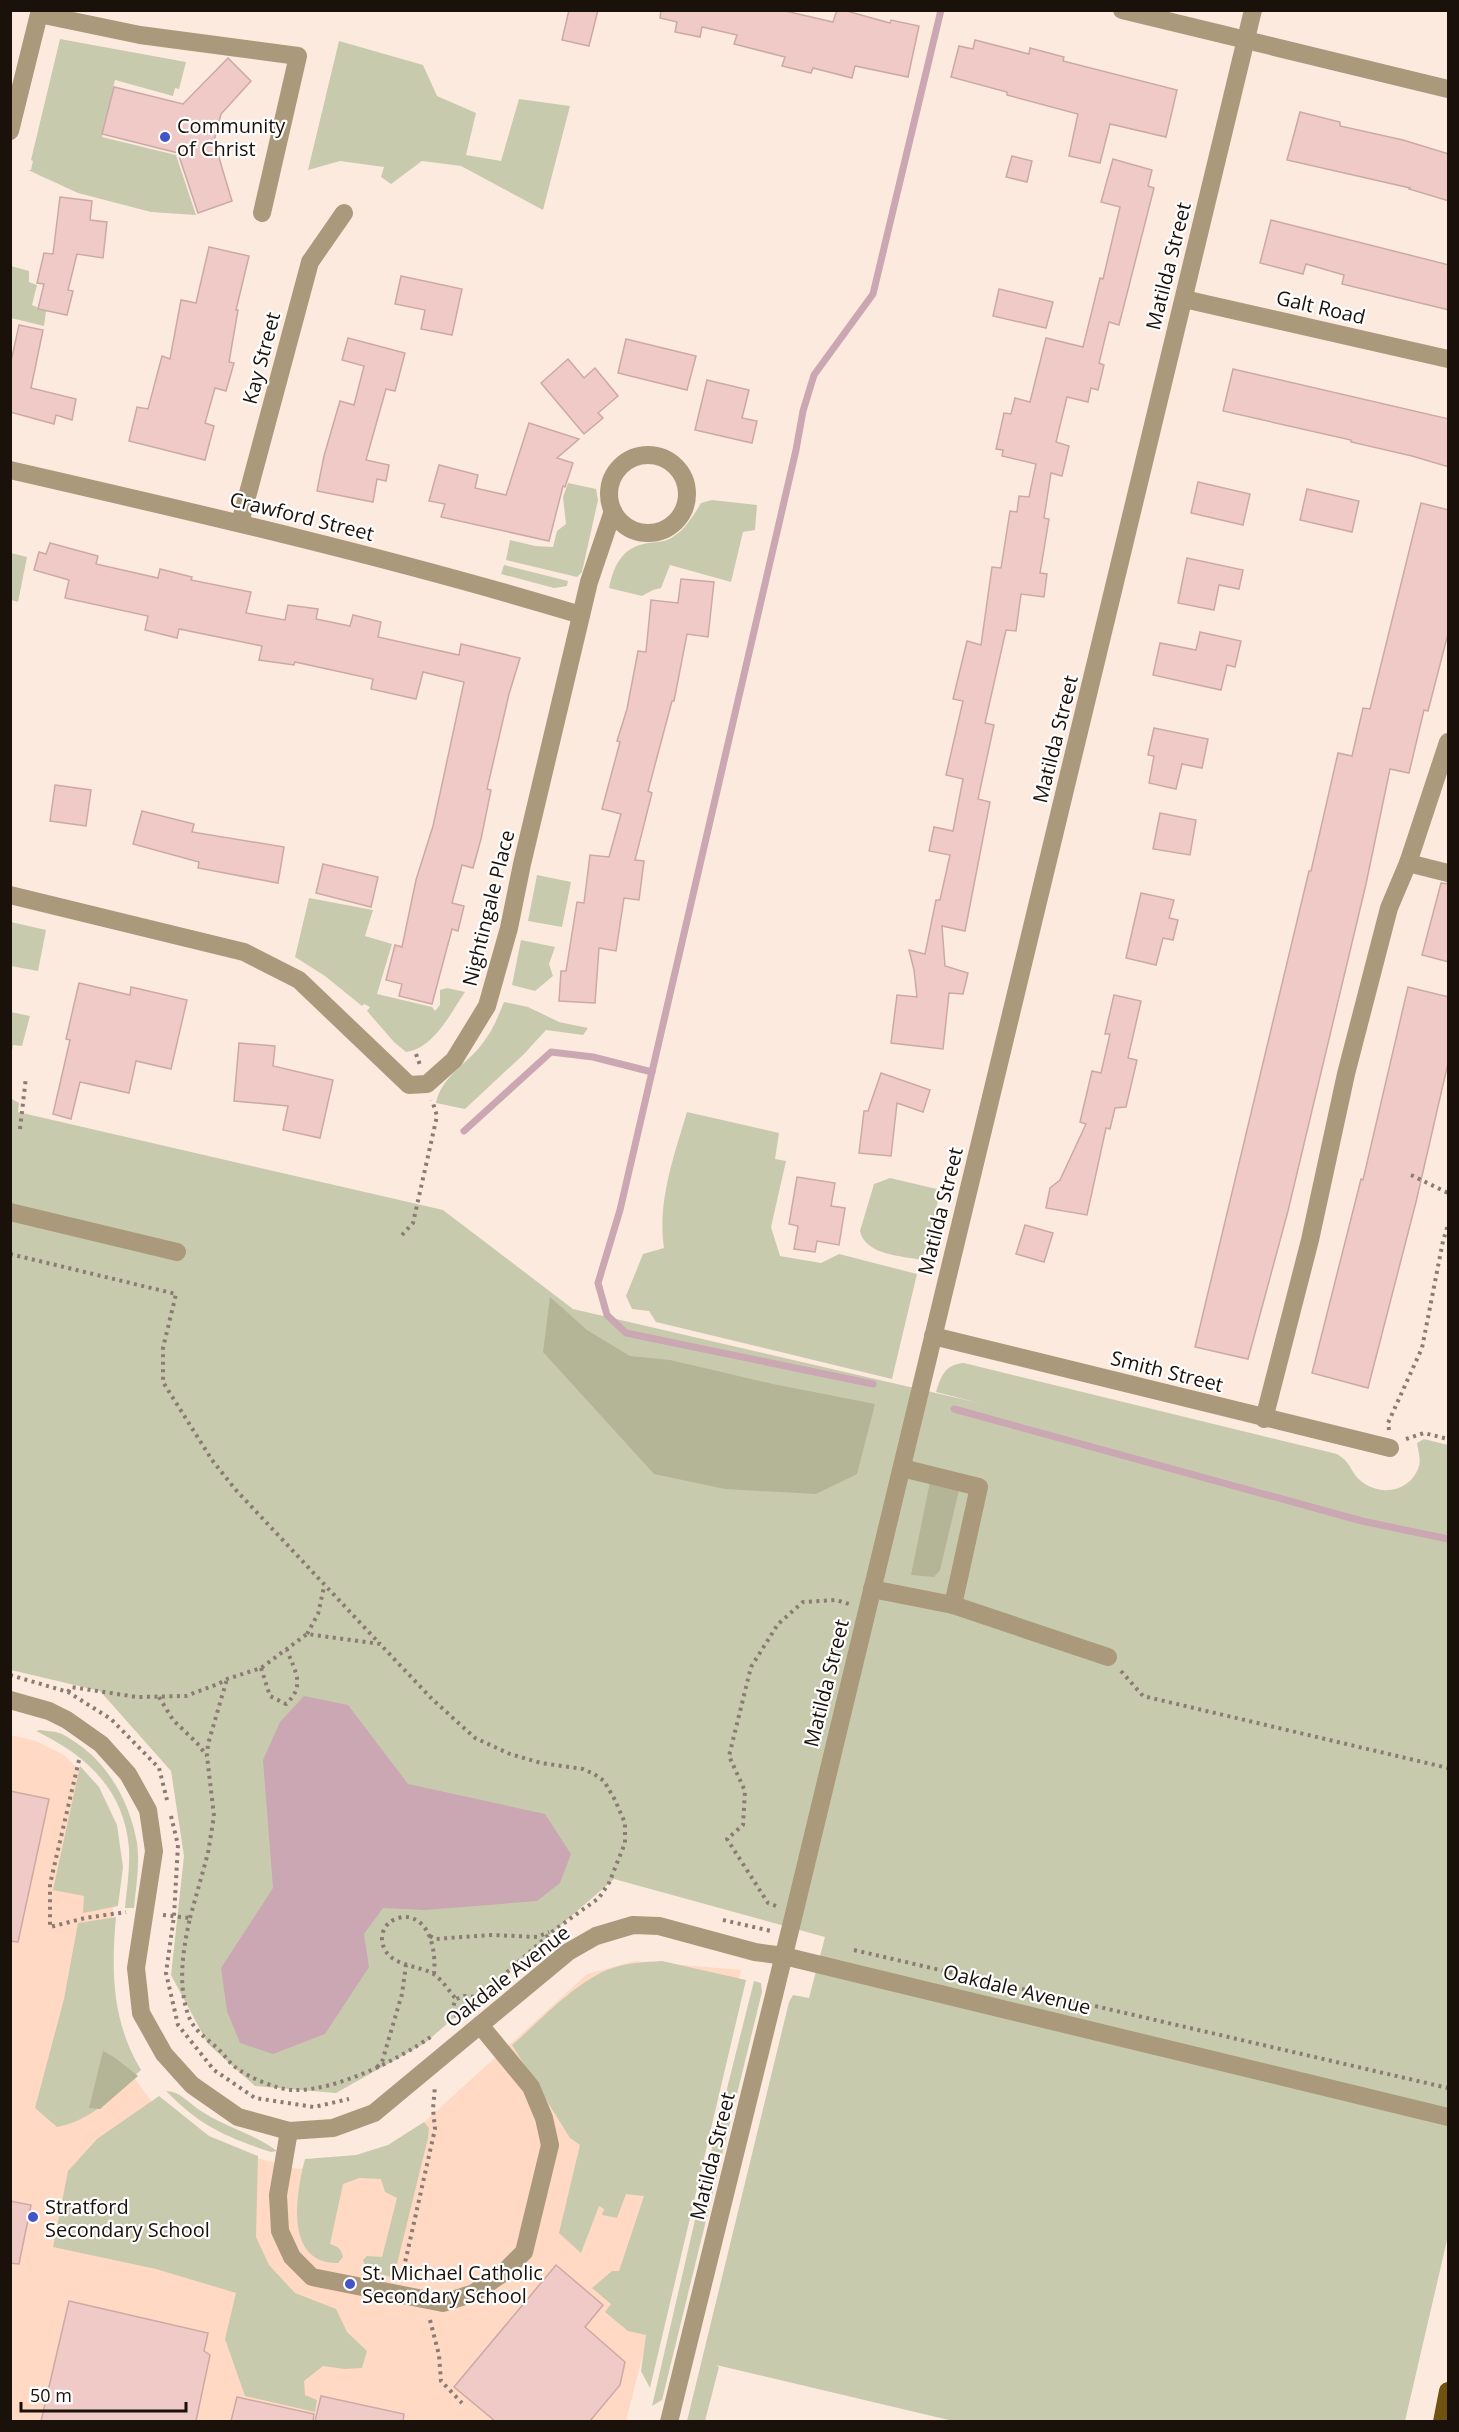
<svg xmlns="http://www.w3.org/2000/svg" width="1459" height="2432" font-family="'Open Sans',sans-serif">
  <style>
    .built { fill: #ffd9c3 }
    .green { fill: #c8caae }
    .forest { fill: #b4b596 }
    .water { fill: #caa7b2 }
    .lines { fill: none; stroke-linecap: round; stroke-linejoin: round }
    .stream { stroke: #caa7b2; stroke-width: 7 }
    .building { fill: #f0cac6; stroke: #cca9a5; stroke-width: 1.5 }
    .path { stroke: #8a7b73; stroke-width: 4; stroke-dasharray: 3 4.5; stroke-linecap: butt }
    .minor { stroke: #aa997b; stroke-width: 18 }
    .major { stroke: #705211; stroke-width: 18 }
    .poi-dot { fill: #4254c8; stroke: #fff; stroke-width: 2 }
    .labels { text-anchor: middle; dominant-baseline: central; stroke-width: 4.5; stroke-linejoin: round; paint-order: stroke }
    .poi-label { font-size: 20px; fill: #1b110b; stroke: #fff; text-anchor: start }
    .street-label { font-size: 20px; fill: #1b110b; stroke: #fff }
  </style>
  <rect width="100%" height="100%" fill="#fdeadf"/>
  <!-- built -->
  <path class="built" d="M11,1735L36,1741L64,1755L93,1784L118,1857L101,2033L178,2137L298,2169L388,2155L587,1974L635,1961L741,1970L626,2421L11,2422Z"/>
  <!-- green -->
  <g class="green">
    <path d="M60,39L186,62L179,89L175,88L173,96L115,80L102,137L176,155L196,215L151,212L78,193L28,170H31L33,161L31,160Z"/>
    <path d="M339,41L423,65L437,96L476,113L466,155L501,161L519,99L570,106L543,210L461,166L422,161L391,184L381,177L384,167L340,161L308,170Z"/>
    <path d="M11,266L29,271V282L37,285L32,305L46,311L44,326L11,318Z"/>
    <path d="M568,483L596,489L598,500L582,572L577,577L506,560L510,540L535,546L553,547L557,531L566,524L563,497Z"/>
    <path d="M712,500L757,505L755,530L743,532L731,582L670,565L661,588L653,590L642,596L609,588C614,565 622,547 648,543C654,542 661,542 667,540C683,533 692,518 701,503Z"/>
    <path d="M11,553L27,557L18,602L11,600Z"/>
    <path d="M504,565L568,581L567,586L554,588L501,574Z"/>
    <path d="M537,875L571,882L562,927L528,921Z"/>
    <path d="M309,898L373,910L365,936L392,944L377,994L432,1007L435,1011L440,1005V990L447,988L465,992C450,1014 434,1048 406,1052L394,1042L367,1011L370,1007L364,1004L362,1006L325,976L295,957Z"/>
    <path d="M11,922L46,930L38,971L11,966Z"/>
    <path d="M521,940L555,947L549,964L553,976L535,991L512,985Z"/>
    <path d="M504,1002L528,1007L559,1022L588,1028L583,1035L546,1030L524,1054L465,1109L436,1103C441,1077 467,1064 482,1044C492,1032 498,1017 504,1002Z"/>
    <path d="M11,1012L30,1016L22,1046L13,1045L11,1056Z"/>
    <path d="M10,1098L19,1103L18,1112L443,1210L573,1309L979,1403L936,1392C941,1376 945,1364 964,1363L1337,1454C1352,1463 1350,1472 1361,1481C1380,1497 1411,1492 1419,1466C1421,1459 1418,1450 1417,1443L1424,1439L1448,1445V2236L1405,2421H953L716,2365L719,2367L705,2421H687L789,2002L793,1995L809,1998L825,1937L614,1879L425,2043L336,2093L255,2086L208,2044L171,1975L184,1856L171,1771L100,1691L11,1670Z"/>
    <path d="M687,1112L779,1133L775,1159L786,1161L771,1227L780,1256L821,1263L839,1254L917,1274L892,1379L656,1322L649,1311L632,1309L626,1296L643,1254L664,1248C657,1202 674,1156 687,1112Z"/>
    <path d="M890,1178L941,1190L922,1260C902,1256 865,1255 860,1231L874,1184Z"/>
    <path d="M40,1730C46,1731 53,1731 59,1733C64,1734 70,1739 75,1742C109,1764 130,1803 137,1843C140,1864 136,1887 134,1908H125C127,1888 130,1868 129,1848C124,1789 86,1755 36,1731Z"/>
    <path d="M80,1766L99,1787L117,1825L123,1867L118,1906L83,1913L84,1896L53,1890Z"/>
    <path d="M116,1917C111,1971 112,2022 141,2070C116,2093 92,2121 57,2127L35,2108L64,1999L78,1923Z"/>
    <path d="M662,1961L746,1980L650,2388L641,2371L646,2335L628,2331L605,2312L611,2304L592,2288L612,2271H619L644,2196L626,2194L617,2218L602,2215L604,2209L599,2206L581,2253L559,2233L580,2145L570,2138L512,2045C540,2021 572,1985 607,1970C624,1963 644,1962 662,1961Z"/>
    <path d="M754,1981L761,1983L762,1992L662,2400L652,2406L707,2168Z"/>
    <path d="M166,2091C179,2091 188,2102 198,2109C224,2127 253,2133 277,2151L271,2152C226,2137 200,2126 166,2091Z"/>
    <path d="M159,2096L209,2136L258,2156L256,2237L269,2265L295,2293L336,2309L347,2332L367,2351L362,2368L345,2369L323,2366L304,2381L305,2395L317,2400L315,2412L245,2396L225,2339L236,2293L156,2269L53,2247L68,2171L97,2139Z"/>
    <path d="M424,2122L429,2128L428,2138L397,2264L390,2271L391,2277L367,2270L363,2260L367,2256L382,2257L397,2198L385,2192L381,2179L359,2178L343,2184L330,2244C338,2247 341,2248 343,2257L338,2263C284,2264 296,2193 305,2159L356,2155L388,2145Z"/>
  </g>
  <!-- forest -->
  <g class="forest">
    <path d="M550,1297L587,1330L630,1356L670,1360L773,1384L875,1404L857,1474L816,1494L725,1489L654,1474L543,1352Z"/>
    <path d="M930,1482L959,1490L940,1570L934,1577L911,1575Z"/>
    <path d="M103,2051L114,2057L138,2076L100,2109L89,2108Z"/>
  </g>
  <!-- water -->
  <path class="water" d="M304,1696L348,1705L408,1784L545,1814L571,1854L560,1883L537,1901L425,1910L383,1908L364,1934L369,1967L325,2034L273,2054L240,2043L227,2011L221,1968L273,1888L263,1760L280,1722Z"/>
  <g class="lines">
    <!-- stream -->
    <g class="stream">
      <path d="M464,1131L551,1052L593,1057L652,1072"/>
      <path d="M873,1384L626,1333L607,1315L598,1283L620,1210L796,450L803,411L814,375L873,294L941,10"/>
      <path d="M954,1409L1362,1521L1448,1539"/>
    </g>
  </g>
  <!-- building -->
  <g class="building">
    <path d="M569,10H598L589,46L562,40Z"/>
    <path d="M661,10H781L833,22L837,10H843L890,23L891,20L919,26L908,77L855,66L852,78L813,68L811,73L782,66L785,57L734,44L737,35L702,27L700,37L675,32L677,22L660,18Z"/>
    <path d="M975,40L1029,54L1030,48L1064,57L1063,61L1177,90L1166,137L1110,124L1100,163L1069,156L1078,114L1007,95V92L951,77L959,46L973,49Z"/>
    <path d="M228,58L251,81L221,114L214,141L232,201L198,213L178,153L102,134L114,87L183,104Z"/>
    <path d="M1300,112L1340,122V126L1403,140L1449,154V201L1409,189L1410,188L1287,160Z"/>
    <path d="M1012,156L1032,161L1027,182L1006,177Z"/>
    <path d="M1113,159L1152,170L1148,186L1154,188L1119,325L1109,322L1099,363L1104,365L1098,390L1091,388L1088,402L1067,397L1056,442L1069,446L1062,476L1051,473L1044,518L1049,519L1040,573L1047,574L1044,597L1021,594L1016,631L1006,630L985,723L994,725L978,799L990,802L965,931L942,926L945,966L968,973L963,994L949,993L943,1049L891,1043L897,995L917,997L914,970L909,950L925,954L936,900H940L950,855L929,851L934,827L953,831L963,779L946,775L963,701L953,699L967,641L981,645L992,567L1001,568L1010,511L1017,512L1019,496L1029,497L1036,464L1002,456L1003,450L996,449L1004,413L1011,414L1015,398L1030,402L1046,338L1083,347L1100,278L1103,279L1120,207L1101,202Z"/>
    <path d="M60,197L92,201L90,220L107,222L103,258L77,254L68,290L73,291L67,315L38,309L44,284L37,283L44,253L53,254Z"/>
    <path d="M1271,220L1449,265V310L1342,284L1344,275L1306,264L1303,274L1260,263Z"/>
    <path d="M209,247L249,256L236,310H238L229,362L234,363L226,391L215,388L205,423L214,426L205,460L129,441L137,407L148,409L162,356L170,359L181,300L196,303Z"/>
    <path d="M401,276L462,289L452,335L421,329L425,310L395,304Z"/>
    <path d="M999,289L1053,302L1046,328L993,316Z"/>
    <path d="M19,325L43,330L31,388L76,399L72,420L56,415L54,424L10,412V366Z"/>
    <path d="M348,338L405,353L395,391L386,389L366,460L389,465L386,481L377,479L373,502L317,491L324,456L340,401L354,405L364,366L342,360Z"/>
    <path d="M626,339L696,356L687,390L618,373Z"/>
    <path d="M568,359L584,378L595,368L618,396L598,413L603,418L584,434L541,383Z"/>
    <path d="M1233,369L1449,419V467L1412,456L1351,442V440L1223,411Z"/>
    <path d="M707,380L749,390L742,418L757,421L752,443L695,430Z"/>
    <path d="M529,423L579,439L557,458L573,463L565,487L563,486L549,541L441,517L445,504L429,501L439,465L478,475L475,488L506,495Z"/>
    <path d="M1198,482L1250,494L1243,525L1191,513Z"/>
    <path d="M1307,489L1359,501L1352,532L1300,520Z"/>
    <path d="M1421,503L1449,510V630L1428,711L1424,710L1409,773L1390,769L1366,884L1288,1211L1248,1359L1195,1347L1309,871H1311L1338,753L1352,756L1363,708L1370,709Z"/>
    <path d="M50,543L98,556L96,564L158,578L160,569L192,577L191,580L251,592L246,613L285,620L288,605L318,609L316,619L350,626L353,615L381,622L378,637L459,655L461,644L520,658L509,694L487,789L491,790L481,839L473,868L462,865L452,903L464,906L458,931L452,929L432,1004L399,996L402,984L386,980L395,945L402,947L416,880L433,826L464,682L423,672L416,699L371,689L373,679L295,662L294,665L259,660L262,646L179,629L177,638L145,630L148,616L65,598L69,580L34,570L39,552L46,554Z"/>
    <path d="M1187,558L1243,570L1239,589L1219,585L1214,610L1178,603Z"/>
    <path d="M681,579L714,582L708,637L687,634L674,701H672L648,791L652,793L635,860L644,861L639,900L624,898L616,951L599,948L595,1003L559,1001L561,971H566L577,902L584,903L590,855L609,857L621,814L602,809L620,742L617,741L627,709L638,651L646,652L651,600L678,603Z"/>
    <path d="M1200,632L1241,641L1235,667L1227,665L1221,690L1153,675L1160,643L1196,650Z"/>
    <path d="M1154,728L1208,739L1202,768L1182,764L1176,789L1149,783L1154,756L1148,755Z"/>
    <path d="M55,785L91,790L86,826L50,821Z"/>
    <path d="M142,811L194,824L192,832L284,847L278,883L198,868L199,862L133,844Z"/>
    <path d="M1160,813L1196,820L1190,855L1153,849Z"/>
    <path d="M323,864L378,877L371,907L316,893Z"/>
    <path d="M1441,883L1449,884V962L1422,955Z"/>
    <path d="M1141,893L1174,900L1169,918L1178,920L1173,940L1163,938L1156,965L1126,958Z"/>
    <path d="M79,983L130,995L131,987L187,1000L171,1069L136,1061L129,1093L80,1082L71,1119L53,1114L70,1040L66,1039Z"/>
    <path d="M1408,987L1449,997V1059L1416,1202L1368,1388L1312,1373L1361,1179L1363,1180Z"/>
    <path d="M1114,995L1141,1001L1128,1058L1137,1060L1126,1107L1115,1108L1110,1129L1106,1128L1087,1215L1046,1208L1050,1188L1060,1180L1086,1124L1080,1122L1092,1071L1101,1073L1110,1034H1105Z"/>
    <path d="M239,1043L275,1046L273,1066L333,1080L320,1138L283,1130L288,1106L234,1101Z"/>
    <path d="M881,1073L930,1090L923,1112L897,1103L891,1156L859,1153L864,1111H868Z"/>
    <path d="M797,1177L835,1183L831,1206L845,1208L839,1245L817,1241L815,1252L794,1249L798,1226L789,1224Z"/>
    <path d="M1025,1225L1053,1233L1044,1262L1016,1254Z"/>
    <path d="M10,1791L49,1799L18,1942L10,1941Z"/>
    <path d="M10,2201L31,2205L19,2264L10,2263Z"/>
    <path d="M556,2265L603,2305L585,2327L625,2362L620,2385L590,2421H495L454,2387Z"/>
    <path d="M69,2301L208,2333L204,2351L210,2355L196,2421H41Z"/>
    <path d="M321,2396L404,2414L403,2421H315Z"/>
    <path d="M237,2397L314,2414L313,2421H231Z"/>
  </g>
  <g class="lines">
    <!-- path -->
    <g class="path">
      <path d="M416,1054L420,1065"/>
      <path d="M20,1129L26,1077"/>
      <path d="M1411,1175L1448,1193"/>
      <path d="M402,1235L413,1223L437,1116L432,1100"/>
      <path d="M10,1254L176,1294L163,1348V1382L212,1460L235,1489L380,1644"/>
      <path d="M1389,1430L1388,1423L1422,1348L1443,1241L1448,1225"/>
      <path d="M1406,1439L1424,1433L1448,1439"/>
      <path d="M307,1634L318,1614L324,1587"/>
      <path d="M261,1668L270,1696L286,1704C306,1685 295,1672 287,1650"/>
      <path d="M1121,1671L1143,1696L1448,1768"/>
      <path d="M10,1675L68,1692L111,1719L159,1768L167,1800"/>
      <path d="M68,1692L71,1687L137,1697L186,1696L218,1684L227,1679L261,1668L307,1634L380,1644L432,1699L475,1738L510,1754L541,1763L583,1769L594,1774L604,1781L615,1800L625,1823V1843L609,1883L599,1898L553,1931L468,2007"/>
      <path d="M159,1697L173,1720L197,1743L207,1756"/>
      <path d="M79,1760L50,1884V1927L85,1918L126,1912"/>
      <path d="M171,1816L178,1845L174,1916L166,1973L178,2025L214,2070L255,2098L314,2107L349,2099"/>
      <path d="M776,1906L768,1903L727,1839L743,1825L745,1791L729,1756L751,1667L778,1624L803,1602L836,1600L849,1604"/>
      <path d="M163,1915L190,1918C183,1949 177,1986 189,2017C194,2030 206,2038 216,2047C223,2053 228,2061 235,2067C248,2077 277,2090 294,2090C336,2091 398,2060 432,2036"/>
      <path d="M190,1918L208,1853L214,1816L207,1756L208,1744L227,1679"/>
      <path d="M723,1920L771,1931"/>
      <path d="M430,1936L435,1939L492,1935L537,1937L549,1932"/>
      <path d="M854,1950L1448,2088"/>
      <path d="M434,1974C436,1955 432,1920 407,1917C403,1916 394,1919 390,1922C385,1926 382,1932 382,1938C383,1968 420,1964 435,1975C443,1981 449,1991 456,1999"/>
      <path d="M457,2015L453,2016L452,2009L456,1999L464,1996L479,1997"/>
      <path d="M377,2067L382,2062L402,1994L406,1965"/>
      <path d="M402,2276L435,2129L433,2109L435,2086"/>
      <path d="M430,2320L439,2355L441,2381L462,2403"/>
    </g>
    <!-- minor -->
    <g class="minor">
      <path d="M1122,10L1448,89"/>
      <path d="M39,14L140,35L298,56L262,213"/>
      <path d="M10,131L40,10"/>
      <path d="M1184,299L1448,359"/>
      <circle cx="648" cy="494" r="39"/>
      <path d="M10,470C202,514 393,558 581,615"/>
      <path d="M240,523L310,262L344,213"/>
      <path d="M1408,863L1448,873"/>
      <path d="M10,895L244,952L299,980L409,1085L427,1084L454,1060L487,1006L509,928L522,864L589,582L613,511"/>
      <path d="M10,1212L177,1252"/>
      <path d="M933,1336L1390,1448"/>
      <path d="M1264,1419L1310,1240L1346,1074L1375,962L1389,908L1408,863L1448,742"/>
      <path d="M872,1589L953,1605L979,1487L902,1468"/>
      <path d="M953,1605L1108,1657"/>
      <path d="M10,1700L49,1711L67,1720L101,1744L128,1774L148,1810L154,1851L136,1968L141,2013L164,2054L192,2085L238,2117L289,2131L333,2128L374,2113L568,1952L596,1936L633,1925L659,1926L755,1952L784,1956L1448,2117"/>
      <path d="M289,2131L278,2195L280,2231L292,2257L312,2277L443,2303L474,2293L503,2273L524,2252L550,2145L544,2118L531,2087L480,2025"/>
      <path d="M669,2422L794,1914L1253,10"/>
    </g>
    <!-- major -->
    <path class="major" d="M1442,2422L1448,2391"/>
  </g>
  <!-- markers -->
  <g class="poi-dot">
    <circle cx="165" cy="137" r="6"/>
    <circle cx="33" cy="2217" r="6"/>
    <circle cx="350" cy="2284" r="6"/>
  </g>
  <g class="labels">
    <!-- poi labels -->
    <g class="poi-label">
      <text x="177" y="125">Community<tspan x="177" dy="23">of Christ</tspan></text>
      <text x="45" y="2206">Stratford<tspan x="45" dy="23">Secondary School</tspan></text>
      <text x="362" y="2272">St. Michael Catholic<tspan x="362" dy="23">Secondary School</tspan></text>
    </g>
    <!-- street labels -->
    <g class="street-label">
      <text transform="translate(1168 266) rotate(-76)">Matilda Street</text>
      <text transform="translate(1321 307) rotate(13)">Galt Road</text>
      <text transform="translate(261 358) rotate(-75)">Kay Street</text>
      <text transform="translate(302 516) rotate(14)">Crawford Street</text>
      <text transform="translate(1055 739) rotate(-76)">Matilda Street</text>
      <text transform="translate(488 908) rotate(-76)">Nightingale Place</text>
      <text transform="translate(940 1211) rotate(-76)">Matilda Street</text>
      <text transform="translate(1167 1371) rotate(14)">Smith Street</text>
      <text transform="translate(826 1683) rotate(-76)">Matilda Street</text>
      <text transform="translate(507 1976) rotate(-38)">Oakdale Avenue</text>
      <text transform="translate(1017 1989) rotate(14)">Oakdale Avenue</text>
      <text transform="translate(712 2156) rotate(-76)">Matilda Street</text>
    </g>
  </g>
  <!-- border -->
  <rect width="1459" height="2432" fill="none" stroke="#1b110b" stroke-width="24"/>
  <!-- scale -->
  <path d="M21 2402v9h165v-9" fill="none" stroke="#1b110b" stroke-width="3"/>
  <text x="30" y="2402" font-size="18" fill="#1b110b" stroke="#ffffff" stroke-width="4.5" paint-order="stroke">50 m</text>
</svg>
